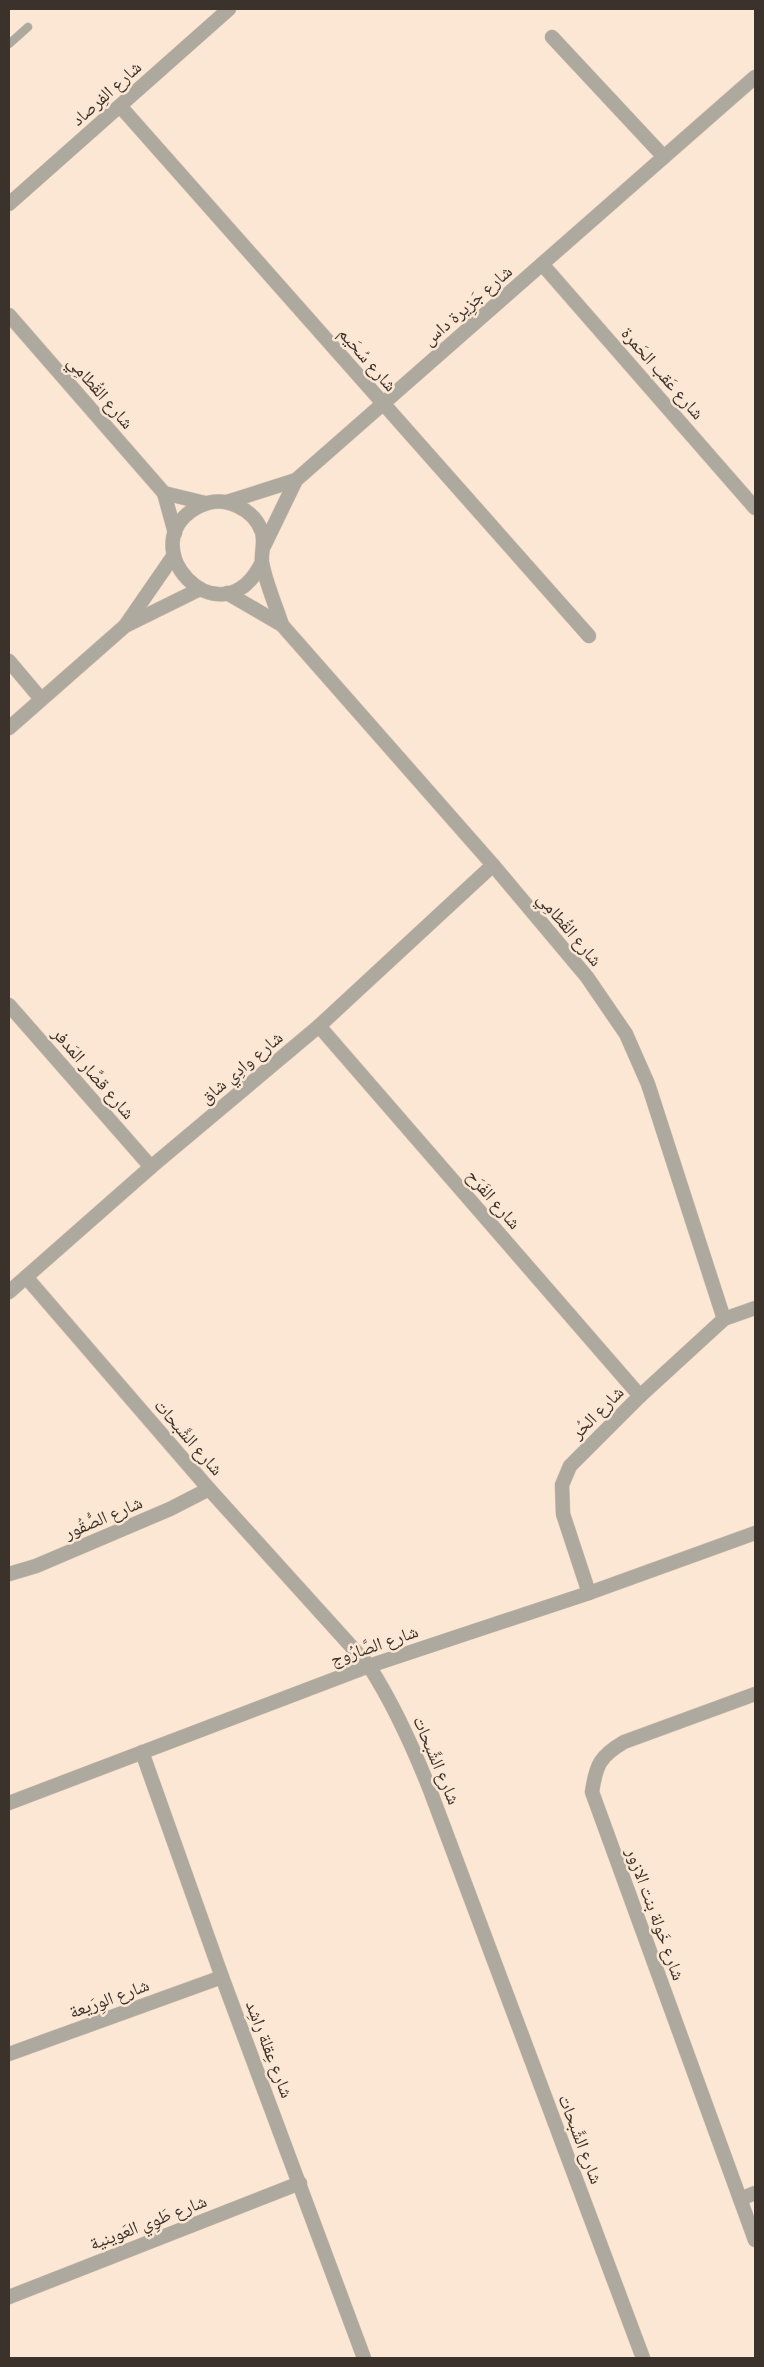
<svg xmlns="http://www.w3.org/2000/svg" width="764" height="2367" font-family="'Archivo Narrow','Noto Naskh Arabic',sans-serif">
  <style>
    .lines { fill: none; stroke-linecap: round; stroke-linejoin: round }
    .service-casing { stroke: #d4c3b1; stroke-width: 9 }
    .minor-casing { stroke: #d4c3b1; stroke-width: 15 }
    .service { stroke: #ada99f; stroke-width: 8 }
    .minor { stroke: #ada99f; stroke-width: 14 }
    .labels { text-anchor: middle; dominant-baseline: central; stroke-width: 5; stroke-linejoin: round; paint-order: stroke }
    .street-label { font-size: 18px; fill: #3a322b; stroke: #fbe7d3 }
  </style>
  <rect width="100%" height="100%" fill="#fbe7d3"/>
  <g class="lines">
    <defs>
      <path id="service" d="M9,44L28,27"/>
      <g id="minor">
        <path d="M552,37L664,157"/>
        <path d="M120,106L589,636"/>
        <path d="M9,204L229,9"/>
        <path d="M542,264L755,508"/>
        <path d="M9,315L164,493L175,533"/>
        <path d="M164,493L205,503"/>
        <path d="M227,502L296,480"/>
        <path d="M264,546L296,480L755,77"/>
        <path d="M262,562C221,647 124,541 202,505C225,495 254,509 262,532C265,543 261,552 262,562C265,581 276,606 282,625"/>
        <path d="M227,593L282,625L493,865L587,977L626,1034L648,1084L724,1319"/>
        <path d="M125,626L200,589"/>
        <path d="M9,661L41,699"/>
        <path d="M9,728L125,626L174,555"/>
        <path d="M9,1005L151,1167"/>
        <path d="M319,1026L640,1396"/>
        <path d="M26,1277L209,1489L369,1666C394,1705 413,1747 430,1790L643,2358"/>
        <path d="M9,1292L151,1167L319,1026L493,865"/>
        <path d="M9,1574L36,1566L170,1509L209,1489"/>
        <path d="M589,1593L563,1514L562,1485L570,1466L640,1396L724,1319L755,1308"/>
        <path d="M755,1694L624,1742C600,1756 596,1765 592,1792L755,2240"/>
        <path d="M142,1752L222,1977L364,2358"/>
        <path d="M9,1803L369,1666L589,1593L755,1533"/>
        <path d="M9,2054L222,1977"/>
        <path d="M740,2199L755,2193"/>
        <path d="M9,2297L300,2183"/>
      </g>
    </defs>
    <!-- service casing -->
    <use href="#service" class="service-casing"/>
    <!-- minor casing -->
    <use href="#minor" class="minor-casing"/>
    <!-- service -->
    <use href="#service" class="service"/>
    <!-- minor -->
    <use href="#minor" class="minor"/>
  </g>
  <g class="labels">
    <!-- street labels -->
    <g class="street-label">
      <text transform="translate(106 93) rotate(-42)">شارع الفِرصاد</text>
      <text transform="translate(467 305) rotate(-41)">شارع جَزِيرة داس</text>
      <text transform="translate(368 359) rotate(49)">شارع سُحَيم</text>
      <text transform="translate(663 373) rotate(49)">شارع عَقب الحَمرة</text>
      <text transform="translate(101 392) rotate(49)">شارع القُطامِي</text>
      <text transform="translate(570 929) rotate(50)">شارع القُطامِي</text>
      <text transform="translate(241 1067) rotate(-40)">شارع وادِي شاق</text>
      <text transform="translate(94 1073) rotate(49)">شارع قصَّار المَدفر</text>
      <text transform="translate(494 1199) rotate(49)">شارع الفَرَح</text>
      <text transform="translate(597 1412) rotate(-45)">شارع الحُر</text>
      <text transform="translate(189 1437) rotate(49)">شارع الشَّبحات</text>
      <text transform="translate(103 1517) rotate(-23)">شارع الصُّقُور</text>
      <text transform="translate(374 1645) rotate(-19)">شارع الصَّارُوج</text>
      <text transform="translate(437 1760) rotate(67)">شارع الشَّبحات</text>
      <text transform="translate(656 1914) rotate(70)">شارع خَولة بنت الازور</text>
      <text transform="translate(109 1998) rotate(-20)">شارع الوِرَيعة</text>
      <text transform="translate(270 2049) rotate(69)">شارع عِقلة راشِد</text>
      <text transform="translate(581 2139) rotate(69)">شارع الشَّبحات</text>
      <text transform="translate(148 2222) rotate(-21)">شارع طَوِي العَوينية</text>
    </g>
  </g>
  <!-- border -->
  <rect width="764" height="2367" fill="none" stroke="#3a322b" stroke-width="20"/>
</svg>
